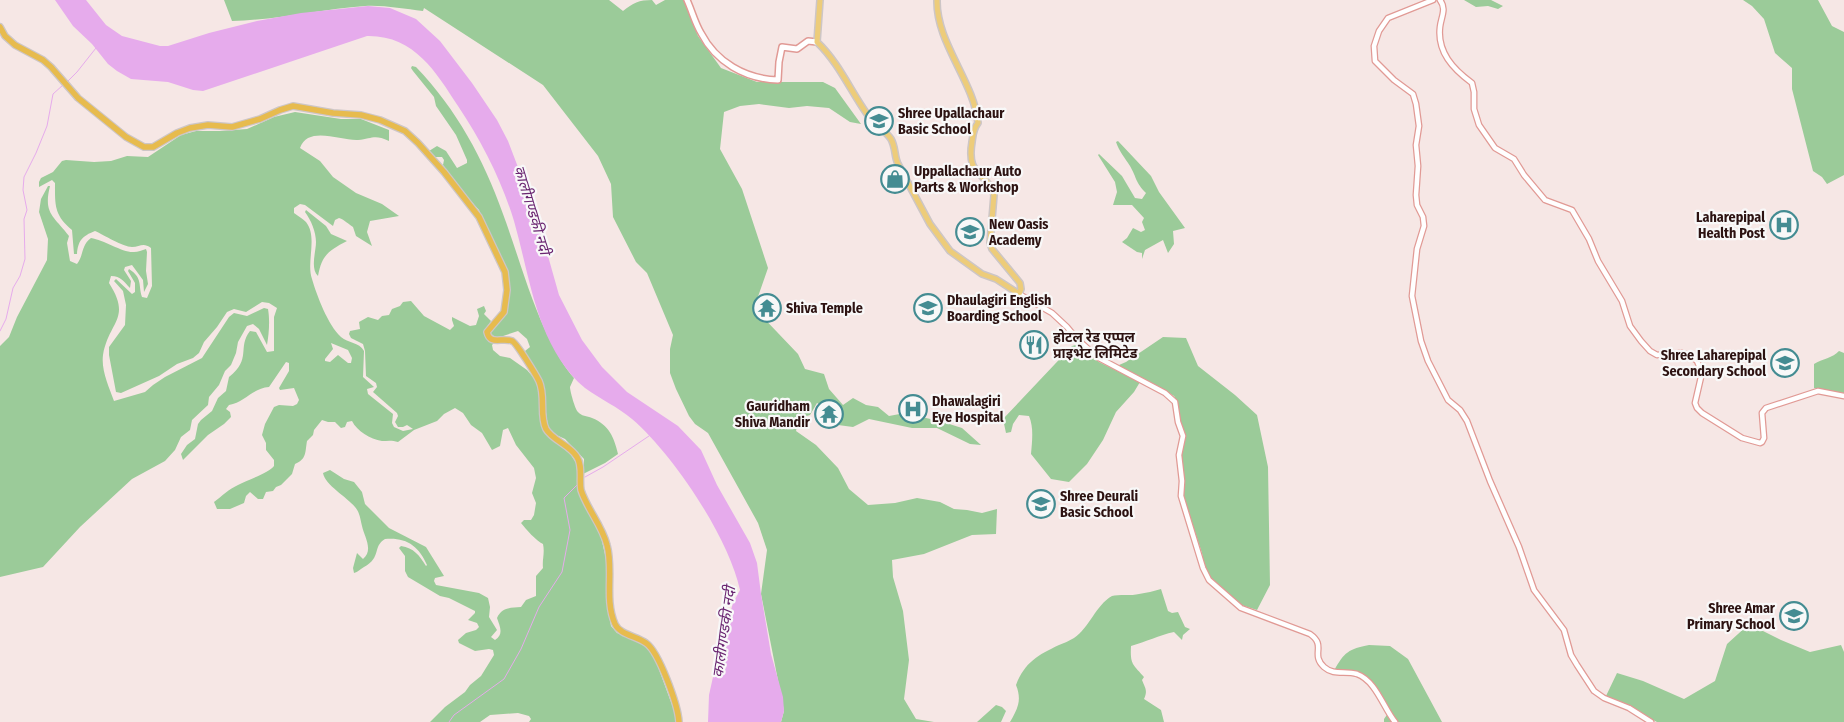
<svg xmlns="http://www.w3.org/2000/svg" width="1844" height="722" font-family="'Fira Sans Condensed','Noto Sans Devanagari',sans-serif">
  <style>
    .green { fill: #9bcb99; fill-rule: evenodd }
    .water { fill: #e6abec }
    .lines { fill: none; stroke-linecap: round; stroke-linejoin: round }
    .stream { stroke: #e6abec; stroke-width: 1 }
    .tertiary-casing { stroke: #e19a95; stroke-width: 7 }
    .secondary-casing { stroke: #e19a95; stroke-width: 8 }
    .primary-casing { stroke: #cdc6c6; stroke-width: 8 }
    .trunk-casing { stroke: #cdc6c6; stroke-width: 8 }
    .tertiary { stroke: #fff; stroke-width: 4.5 }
    .secondary { stroke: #fff; stroke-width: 5 }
    .primary { stroke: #edcc7a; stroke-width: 5 }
    .trunk { stroke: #e7bb4e; stroke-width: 5.5 }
    .labels { text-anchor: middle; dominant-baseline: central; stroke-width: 4.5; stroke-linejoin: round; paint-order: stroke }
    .poi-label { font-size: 14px; font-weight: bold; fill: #2d1312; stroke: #f8f8f8; text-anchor: start }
    .water-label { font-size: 15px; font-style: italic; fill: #6a2571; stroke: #f8f8f8 }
  </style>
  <rect width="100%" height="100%" fill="#f6e7e5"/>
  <!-- green -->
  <g class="green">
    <path d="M224,0H609L623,11C633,3 639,0 652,0L656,5L665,0H690L685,4L698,36L721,68L757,82H823L835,88L861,124L850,122L829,108L807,106L789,108L759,104L740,106L724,112L720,149L742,189L768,268L754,308L798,354L805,369L824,374L829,389L843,405L853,398L866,405L878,407L889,416L905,413L943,422L962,428L981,445L970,444L937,428H912L869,419L853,427L838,425L832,419L835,413L817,403L810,415L800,418L796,431L816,445L838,468L849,489L868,505L895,503L917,498L940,502L954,509L967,510L982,513L997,509L996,534L972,535L924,554L892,560L893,577L903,611L909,660L904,699L916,719L934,722H781L784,711L761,594L767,550L758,523L708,433L695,424L689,416L676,389L670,373V349L673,335L647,273L636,262L613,217L611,184L598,156L543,85L424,8L423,11C404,9 384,5 365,6C321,9 277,20 232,21Z"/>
    <path d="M1464,0H1491L1503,6L1498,9L1488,6L1476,7Z"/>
    <path d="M1743,0H1818L1832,26L1844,32V175L1827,184L1822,177L1813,171L1792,89V68L1775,53L1764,19L1752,6Z"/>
    <path d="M412,66L416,67C457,110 483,158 503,214C519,257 530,301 551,342C558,355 564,367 574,378L570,387C570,391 575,409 578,412C581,416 587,416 592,418C609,425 614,437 618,454L605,463L583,474L584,459L565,439L552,433L548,427L542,383L526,357L525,351L530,347L527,339L518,331L497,338L489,333L503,316L509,291L508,275L479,210L461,190L443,165L444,160L442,157H434L429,151L437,146L446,151L457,168L467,163V160L456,135L436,106L434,97L413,71L411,68Z"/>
    <path d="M295,112L341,119H361L389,130V141C374,134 372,139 358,140C341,141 308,125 300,148L320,161L333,177L356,193L382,204L399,216L370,221L367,232L372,246L356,236L353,227C348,224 345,220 339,218L335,220L333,226L305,205L300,204L294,208V213C298,216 303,219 306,222C318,237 306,262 312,279C317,296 328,325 341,337C348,343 359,342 364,351L363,377L374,387L367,389L368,394L393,414L392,423L394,427L403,431L413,429L407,425L403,427H398L395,422L398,416L397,413L373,392L377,387L376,383L366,376L365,351L363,344L351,338L349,334L350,331L360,329L359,322L368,317L378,320L382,316L389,315L392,309L400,306L403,302L411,301L424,316L450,330L454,326L452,320V317L470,326L476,325L479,316L477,309L484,306L486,311L484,314L491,321L484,331L486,338L494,343L492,345L493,350L500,356L510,358L527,370L538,383L546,433L571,455L576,463L580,493L601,537L606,559V599L611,626L617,633L644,644L654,656L675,713V722H529L531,719L529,716L518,713L490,715L480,722H430L445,707L465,692L470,685L481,676L494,655L493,650L489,649L475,651L459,643L458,640L466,633L476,630L479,627L477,623L468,620L475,613V611L449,598L440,596L408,577L405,571V556L399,548L401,546C414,548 419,555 426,566L427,565C419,546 406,537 385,539C372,547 382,557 364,567C360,569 358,572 354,573L353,568L357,553L363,559C374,550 364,536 362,526C360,518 360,513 355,507C347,497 325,485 323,473L330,470L344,479L354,482L362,492L365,504L389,528L426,547L444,576L435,578L434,581L436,585L479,593L488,598L490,607L489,617L497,630L491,637L495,640C504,634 500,627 497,618C502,607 510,608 521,607L526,600L536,596V576L543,568C542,560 545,553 543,544C536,541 526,529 521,523L524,520H531L534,515L536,503L532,493L536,478L534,468L516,445L508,428L503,430L500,446L492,450L482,433L471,425L463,413L455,408L444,414L437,421L414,430L398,442C392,440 387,441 382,441C370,439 357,431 352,421L347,422L345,427L341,428L335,422H328L322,420L314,430L313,435L307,441C305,452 307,459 295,464L292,474L281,485L276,487L273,491L266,492L263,499H258L250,492L246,496L244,503L230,509H217L214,502C222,496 229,489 238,485C247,480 269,473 274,466V460L266,450V443L262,435L265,424L274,407L279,405L293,406L297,404L299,400L294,388L280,390L279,388L289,371V363L286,362L269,387C253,388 245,402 229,405L226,409L230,412L231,417L224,424L208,435L183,460L181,454L187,445L195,439L198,424L201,420L212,411L218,398L226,391L229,377C252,359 237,348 250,331L256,332L267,352L274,351V317L277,308L269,303L262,302L246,312L234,309L227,312L217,327L204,342L199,353L193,358L177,364L159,376L121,393L116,392L109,355V347L125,325L126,305L123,291L114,281L116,279L132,294L135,292V283L128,271L129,269C143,278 138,285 142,297L147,298L152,286L151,248C143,242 140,247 132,247C123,247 104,235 95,231C82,236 78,241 77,254H74L72,230C54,215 55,205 55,183L52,180L39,187V182L41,178L53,172L62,161L66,160L94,162L111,161L127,156L148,157L181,135L196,131H220L247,129L274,117ZM331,343L348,350L352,358L351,363H348L338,355L330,362L325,361V359L333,349Z"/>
    <path d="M1118,141L1151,176L1159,192L1185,228L1173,231L1174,244L1168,253L1163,240L1145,250L1142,259V253L1137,252L1122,242L1127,238L1133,228L1141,232L1145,230L1142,222L1144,218L1132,205H1113L1117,192L1115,182L1098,155L1099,154L1122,176L1135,198L1142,199L1146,193C1135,182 1137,178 1130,166C1125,158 1119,151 1116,142Z"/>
    <path d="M48,186H50C43,214 54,216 69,236L67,243L70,261L77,264C84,255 81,245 91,238C104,240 123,253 134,252C138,252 142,250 146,249L147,252L146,271L148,284L144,292L143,280L132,265L125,267L124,270L131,281L130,288C124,282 121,276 111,276L109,283C132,319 109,321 103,355C101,370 109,387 114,401L145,392L153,385L165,377L202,358L229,317L234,313L247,316L264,308L268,309C270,320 269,334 267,345L259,329L253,324L247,326L238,342L236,353L231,365L225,371L219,385L209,397L208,405L192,420L190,430L181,437L175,450L165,461L132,479L80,527L43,567L0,577V346L9,337L17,317L47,260L48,239L39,212L41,199Z"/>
    <path d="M306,210L326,226L331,234L347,241C328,251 322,255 318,276C310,268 316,252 316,242C316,232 311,220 305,212Z"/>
    <path d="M1163,337L1186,338L1198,366L1235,395L1257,415L1268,467L1270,585L1257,610L1241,605L1226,594L1211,580L1205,569L1202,553L1183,496L1184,479L1180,461L1185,436L1180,425L1177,401L1174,396L1166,391L1119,367V365L1126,362Z"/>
    <path d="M1079,344L1099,362L1140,382L1134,392L1116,412L1103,440L1087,464L1069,482L1051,479L1031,454C1032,441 1034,428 1029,416L1019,415L1013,424L1011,432L1006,433L1003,419L1072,346Z"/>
    <path d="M1839,351L1844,353V394L1814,388V364C1822,359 1833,358 1839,351Z"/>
    <path d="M1161,589L1168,611L1172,613L1178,612L1185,627L1190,629L1183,635L1182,640L1174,632C1159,635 1146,642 1131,646C1130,665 1133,664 1144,677L1142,680C1145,688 1148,690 1144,699L1161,710L1164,722H1010C1018,708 1022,700 1016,685C1025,662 1038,655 1059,645C1064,643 1069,641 1074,638C1089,628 1096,605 1112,596C1118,594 1132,596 1139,594C1146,593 1154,591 1161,589Z"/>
    <path d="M1749,624L1781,640L1810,652L1841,645L1844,652V722H1657L1606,696L1617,673L1643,681L1684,699L1715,681L1727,644Z"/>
    <path d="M1369,645L1390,646L1408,659L1442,722H1384V719L1389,712L1378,692L1358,673L1334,671C1344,652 1349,649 1369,645Z"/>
    <path d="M996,705L1002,707L1006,711L1001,722H977Z"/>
  </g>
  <!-- water -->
  <path class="water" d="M55,0H86L106,25L122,36L160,46H168L209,33L257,21L301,13L368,6L390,8L416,19L440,41L472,83L497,120L508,141L537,217L559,295L582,340L602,367L627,392L678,426L701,450L717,485L750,543L757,563L761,594L771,654L783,697L784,711L781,722H708L709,695L717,659L733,603L740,590C729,538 673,454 632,419C618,407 600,399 585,388C566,373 552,349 543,326C530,293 524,256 514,221C501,179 482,142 458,106C436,72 414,35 367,36L203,91L193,90L168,82L131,79L117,71L108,64L92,44L73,26Z"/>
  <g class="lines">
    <!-- stream -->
    <g class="stream">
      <path d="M68,81L77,72L96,48"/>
      <path d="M0,331L6,319L13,288L20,276L25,259L24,219L27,210L23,190L24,177L36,153L47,126L53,94L63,85"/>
      <path d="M585,477L603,467L649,436"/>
      <path d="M449,722L454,715L504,679L521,649L539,607L562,572L570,530L564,498L578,484"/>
    </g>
    <defs>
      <g id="tertiary">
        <path d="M1433,0L1388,18L1379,31L1374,46L1375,61L1394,80L1413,94L1416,104L1419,126L1416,145L1418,166L1416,195L1417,205L1423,217L1424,226L1417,249L1412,296L1421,341L1428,361L1448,400L1460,410L1467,421L1490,481L1519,547L1534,590L1564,630L1571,655L1577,665L1594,691L1604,698L1629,708L1651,722"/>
        <path d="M1440,0C1447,9 1441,17 1440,27C1437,52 1453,69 1472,83L1474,92V109L1479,125L1495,148L1514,159L1524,175L1545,200L1572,210L1589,239L1598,261L1622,301L1630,326L1641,341L1650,351L1657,355L1681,353L1689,355L1697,361L1699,366L1701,377L1695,403L1697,408L1702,413L1742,438L1760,443L1762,442L1764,438L1762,413L1766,408L1818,391L1844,396"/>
        <path d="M1019,294L1052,313L1067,327L1076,338L1097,357L1165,393L1175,402L1178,422L1183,436L1179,455L1182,481L1181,496L1203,568L1209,580L1241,608L1310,634C1327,646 1310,654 1324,667C1334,676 1345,670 1357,674C1376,681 1383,707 1395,722"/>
      </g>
      <path id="secondary" d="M687,0C692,11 695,23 701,33C716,62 745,79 778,80L779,62L782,47L797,49L808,41L817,42"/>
      <path id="primary" d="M820,0L817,42C839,63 850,90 867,114C874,124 885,130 891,139C896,148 894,156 898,164L930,224L950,251L982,274L996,279L1019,294L1021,289L1020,283L992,249L990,243L994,195C986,170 966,177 972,142C973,135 973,129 978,123C974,81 936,43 937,0"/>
      <path id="trunk" d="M0,27L5,36L15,45L43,60L51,67L78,98L126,137L144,147H153L177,133L190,128L208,125L232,127L260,119L280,110L293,106L333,113L361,115L380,120L405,131L418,143L444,172L479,217L505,272L507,290L504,312L487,332C490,346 502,337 512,341C516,342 536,375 539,381C546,396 539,415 546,429C552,440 570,445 577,457C583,466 579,480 581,490C587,509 602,525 607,545C614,570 604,599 615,624C620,635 637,636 646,643C659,652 678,705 679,722"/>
    </defs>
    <!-- tertiary casing -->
    <use href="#tertiary" class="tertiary-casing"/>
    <!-- secondary casing -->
    <use href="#secondary" class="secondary-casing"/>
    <!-- primary casing -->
    <use href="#primary" class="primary-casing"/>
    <!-- trunk casing -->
    <use href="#trunk" class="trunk-casing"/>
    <!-- tertiary -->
    <use href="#tertiary" class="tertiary"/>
    <!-- secondary -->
    <use href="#secondary" class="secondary"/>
    <!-- primary -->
    <use href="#primary" class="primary"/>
    <!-- trunk -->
    <use href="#trunk" class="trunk"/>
  </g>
  <!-- icons -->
  <defs>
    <symbol id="school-ring" viewBox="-11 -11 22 22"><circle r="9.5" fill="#f8f8f8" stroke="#448c92" stroke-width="1.5"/><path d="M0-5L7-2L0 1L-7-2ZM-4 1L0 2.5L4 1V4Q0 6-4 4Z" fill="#448c92"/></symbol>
    <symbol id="shop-ring" viewBox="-11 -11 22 22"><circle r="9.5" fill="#f8f8f8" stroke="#448c92" stroke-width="1.5"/><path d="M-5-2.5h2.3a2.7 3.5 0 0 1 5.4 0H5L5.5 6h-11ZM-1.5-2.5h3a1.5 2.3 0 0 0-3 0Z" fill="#448c92"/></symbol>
    <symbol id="hospital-ring" viewBox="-11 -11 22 22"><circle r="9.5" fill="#f8f8f8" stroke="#448c92" stroke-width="1.5"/><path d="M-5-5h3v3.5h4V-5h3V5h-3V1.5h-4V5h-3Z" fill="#448c92"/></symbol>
    <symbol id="temple-ring" viewBox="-11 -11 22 22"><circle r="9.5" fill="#f8f8f8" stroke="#448c92" stroke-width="1.5"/><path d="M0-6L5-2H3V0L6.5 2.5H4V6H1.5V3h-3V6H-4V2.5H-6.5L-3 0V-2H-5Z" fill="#448c92"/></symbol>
    <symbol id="restaurant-ring" viewBox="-11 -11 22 22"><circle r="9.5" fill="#f8f8f8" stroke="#448c92" stroke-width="1.5"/><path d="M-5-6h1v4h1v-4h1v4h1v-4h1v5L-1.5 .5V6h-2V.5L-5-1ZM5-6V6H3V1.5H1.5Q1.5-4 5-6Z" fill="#448c92"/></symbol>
  </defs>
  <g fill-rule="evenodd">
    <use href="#school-ring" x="863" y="105" width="32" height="32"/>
    <use href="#shop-ring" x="879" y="163" width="32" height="32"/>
    <use href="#hospital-ring" x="1768" y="209" width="32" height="32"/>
    <use href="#school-ring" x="954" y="216" width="32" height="32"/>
    <use href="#temple-ring" x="751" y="292" width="32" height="32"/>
    <use href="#school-ring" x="912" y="292" width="32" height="32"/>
    <use href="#restaurant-ring" x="1018" y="329" width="32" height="32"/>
    <use href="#school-ring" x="1769" y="347" width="32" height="32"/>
    <use href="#hospital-ring" x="897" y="393" width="32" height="32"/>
    <use href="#temple-ring" x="813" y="398" width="32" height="32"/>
    <use href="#school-ring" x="1025" y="488" width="32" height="32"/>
    <use href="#school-ring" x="1778" y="600" width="32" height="32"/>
  </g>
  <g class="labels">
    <!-- poi labels -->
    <g class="poi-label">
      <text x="898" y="113">Shree Upallachaur<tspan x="898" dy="16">Basic School</tspan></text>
      <text x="914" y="171">Uppallachaur Auto<tspan x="914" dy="16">Parts &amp; Workshop</tspan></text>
      <text x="1765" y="217" text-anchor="end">Laharepipal<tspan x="1765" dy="16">Health Post</tspan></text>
      <text x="989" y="224">New Oasis<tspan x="989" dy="16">Academy</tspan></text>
      <text x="947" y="300">Dhaulagiri English<tspan x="947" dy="16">Boarding School</tspan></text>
      <text x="786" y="308">Shiva Temple</text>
      <text x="1053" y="337">होटल रेड एप्पल<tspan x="1053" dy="16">प्राइभेट लिमिटेड</tspan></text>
      <text x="1766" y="355" text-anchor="end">Shree Laharepipal<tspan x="1766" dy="16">Secondary School</tspan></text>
      <text x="932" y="401">Dhawalagiri<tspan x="932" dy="16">Eye Hospital</tspan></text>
      <text x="810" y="406" text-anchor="end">Gauridham<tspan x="810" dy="16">Shiva Mandir</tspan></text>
      <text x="1060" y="496">Shree Deurali<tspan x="1060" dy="16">Basic School</tspan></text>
      <text x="1775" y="608" text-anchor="end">Shree Amar<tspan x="1775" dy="16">Primary School</tspan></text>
    </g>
    <!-- water labels -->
    <g class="water-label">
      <text transform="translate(532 210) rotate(73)">कालीगण्डकी नदी</text>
      <text transform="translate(724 632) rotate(-82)">कालीगण्डकी नदी</text>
    </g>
  </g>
</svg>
